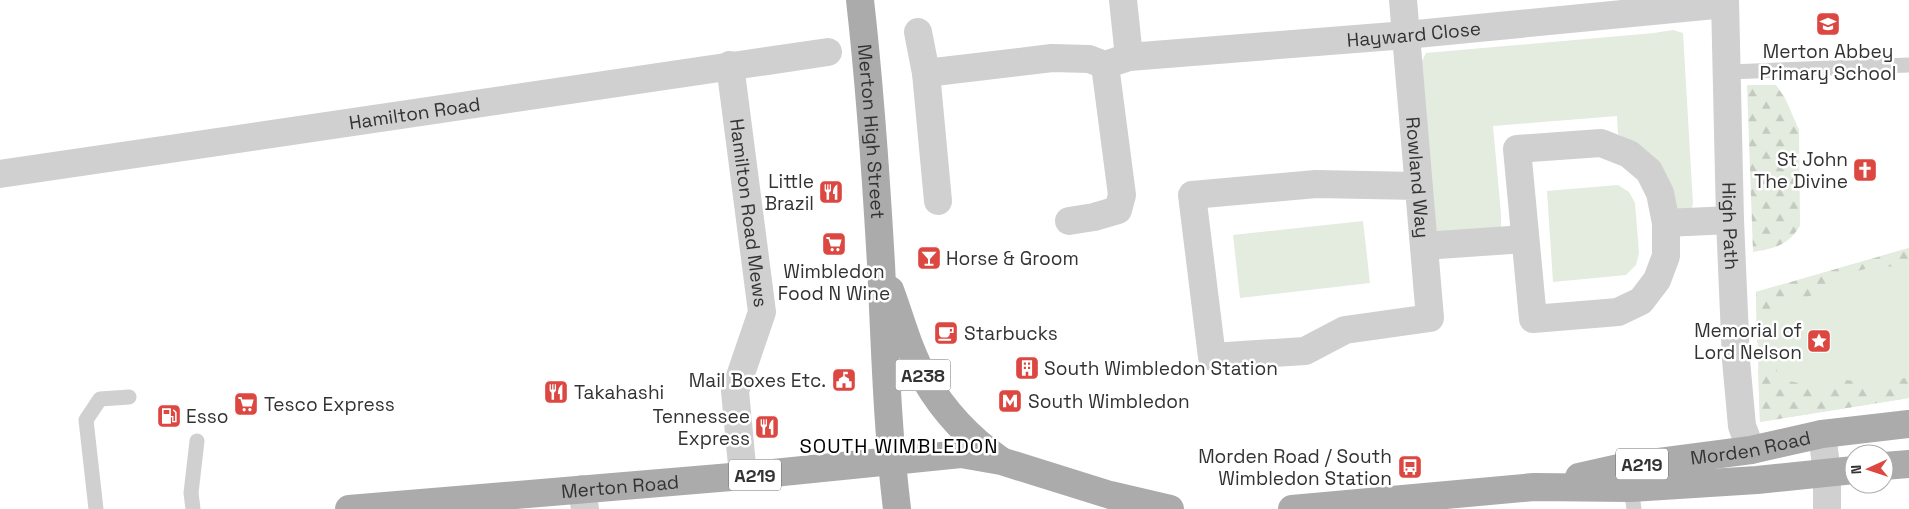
<svg xmlns="http://www.w3.org/2000/svg" width="1909" height="509" font-family="'Space Grotesk',sans-serif">
  <style>
    .green { fill: #e4ebdf }
    .forest { fill: url(#forest-firs) }
    .lines { fill: none; stroke-linecap: round; stroke-linejoin: round }
    .service { stroke: #d0d0d0; stroke-width: 15 }
    .minor { stroke: #d0d0d0; stroke-width: 28 }
    .tertiary { stroke: #d0d0d0; stroke-width: 28 }
    .primary { stroke: #ababab; stroke-width: 28 }
    .labels { text-anchor: middle; dominant-baseline: central; stroke-width: 5; stroke-linejoin: round; paint-order: stroke }
    .shield { fill: #fff; stroke: #707070; stroke-width: 1 }
    .shield-label { font-size: 18px; font-weight: bold; fill: #333 }
    .street-label { font-size: 19px; fill: #333; stroke: #fff }
    .poi-label { font-size: 19px; fill: #333; stroke: #fff; text-anchor: start }
    .neighbourhood-label { font-size: 20px; letter-spacing: 1px; fill: #000; stroke: #fff }
  </style>
  <defs>
    <pattern id="forest-firs" width="22" height="20" patternUnits="userSpaceOnUse" patternTransform="scale(1.25)"><rect width="22" height="20" fill="#e4ebdf"/><path d="M5 1l3.5 6h-7zM16 11l3.5 6h-7z" fill="#c4cac0"/></pattern>
  </defs>
  <rect width="100%" height="100%" fill="#fff"/>
  <!-- green -->
  <g class="green">
    <path d="M1673,30L1683,33L1693,204L1690,214L1681,217L1647,154L1618,134L1617,116L1493,126L1501,214V230L1441,237L1432,228L1421,63L1426,53L1654,33Z"/>
    <path d="M1618,185L1629,192L1635,203L1639,253L1636,265L1626,275L1553,282L1547,191Z"/>
    <path d="M1363,221L1370,283L1240,298L1233,235Z"/>
    <path d="M1909,248V398L1760,422L1756,292Z"/>
  </g>
  <!-- forest -->
  <g class="forest">
    <path d="M1747,85H1776L1785,98L1799,130L1800,226C1787,246 1775,248 1753,252Z"/>
    <path d="M1909,248V266L1873,267L1857,271L1824,291L1792,302L1778,314L1771,327L1773,351L1766,352L1757,342L1756,292Z"/>
    <path d="M1765,361H1775L1777,371L1789,381L1813,386L1847,380L1875,385L1909,377V398L1760,422L1758,370Z"/>
  </g>
  <g class="lines">
    <!-- service -->
    <g class="service">
      <path d="M1728,72L1909,65"/>
      <path d="M1631,488L1634,509"/>
      <path d="M96,509L86,420L100,399L129,397"/>
      <path d="M193,509L191,493L197,441"/>
    </g>
    <!-- minor -->
    <g class="minor">
      <path d="M1123,0L1129,57"/>
      <path id="s1" d="M1403,0L1430,318L1345,330L1305,351L1212,357L1192,195L1316,184L1418,186"/>
      <path id="s2" d="M1725,0L1730,220L1736,360L1742,426L1751,450"/>
      <path d="M918,32L926,73L938,201"/>
      <path id="s3" d="M730,65L762,312L735,391L743,476"/>
      <path id="s4" d="M926,73L1052,58L1089,59L1105,65L1129,57L1406,35L1725,4"/>
      <path id="s5" d="M0,174L828,52"/>
      <path d="M1069,221L1094,217L1118,210L1122,195L1105,65"/>
      <path d="M1666,223L1660,193L1649,171L1629,154L1601,143L1517,149L1533,319L1618,312L1641,301L1657,280L1666,256V223L1730,220"/>
      <path d="M1424,246L1525,239"/>
      <path d="M1822,434L1827,473V509"/>
    </g>
    <!-- tertiary -->
    <path class="tertiary" d="M582,489L585,509"/>
    <!-- primary -->
    <g class="primary">
      <path id="s6" d="M860,0C870,88 876,176 881,264C885,346 887,427 897,509"/>
      <path d="M890,290C901,319 909,352 925,379C943,410 970,439 1000,460"/>
      <path d="M1884,466L1909,464"/>
      <path id="s7" d="M1579,477L1628,466L1751,450L1822,434L1909,424"/>
      <path id="s8" d="M349,509L743,476L961,454L1001,461L1110,495L1170,509"/>
      <path d="M1292,509L1534,487L1631,488L1757,480L1854,470"/>
    </g>
  </g>
  <!-- icons -->
  <defs>
    <symbol id="school-square" viewBox="-11 -11 22 22"><rect x="-9" y="-9" width="18" height="18" rx="4" fill="#dd4741" stroke="#fff"/><path d="M0-5L7-2L0 1L-7-2ZM-4 1L0 2.5L4 1V4Q0 6-4 4Z" fill="#fff"/></symbol>
    <symbol id="church-square" viewBox="-11 -11 22 22"><rect x="-9" y="-9" width="18" height="18" rx="4" fill="#dd4741" stroke="#fff"/><path d="M-1.2-6h2.4v3.5h3.3v2.4h-3.3V6h-2.4V-.1h-3.3v-2.4h3.3Z" fill="#fff"/></symbol>
    <symbol id="restaurant-square" viewBox="-11 -11 22 22"><rect x="-9" y="-9" width="18" height="18" rx="4" fill="#dd4741" stroke="#fff"/><path d="M-5-6h1v4h1v-4h1v4h1v-4h1v5L-1.5 .5V6h-2V.5L-5-1ZM5-6V6H3V1.5H1.5Q1.5-4 5-6Z" fill="#fff"/></symbol>
    <symbol id="supermarket-square" viewBox="-11 -11 22 22"><rect x="-9" y="-9" width="18" height="18" rx="4" fill="#dd4741" stroke="#fff"/><path d="M-6-5.5h2.5l.6 2H6L4.5 2H-2.5L-4.4-4H-6ZM-1.5 3.2a1.3 1.3 0 1 0 .1 0ZM3 3.2a1.3 1.3 0 1 0 .1 0Z" fill="#fff"/></symbol>
    <symbol id="bar-square" viewBox="-11 -11 22 22"><rect x="-9" y="-9" width="18" height="18" rx="4" fill="#dd4741" stroke="#fff"/><path d="M-6-5H6L.8 .8V4.5H3.5V6h-7V4.5H-.8V.8Z" fill="#fff"/></symbol>
    <symbol id="cafe-square" viewBox="-11 -11 22 22"><rect x="-9" y="-9" width="18" height="18" rx="4" fill="#dd4741" stroke="#fff"/><path d="M-5.5-4.5H6V0H3Q3 3.5 0 3.5H-2.5Q-5.5 3.5-5.5 0ZM3-3.2v2h1.7v-2ZM-6 4.5H4V6H-6Z" fill="#fff"/></symbol>
    <symbol id="sight-square" viewBox="-11 -11 22 22"><rect x="-9" y="-9" width="18" height="18" rx="4" fill="#dd4741" stroke="#fff"/><path d="M0-6L1.8-2.2L6-1.7L2.9 1.2L3.7 5.4L0 3.3L-3.7 5.4L-2.9 1.2L-6-1.7L-1.8-2.2Z" fill="#fff"/></symbol>
    <symbol id="building-square" viewBox="-11 -11 22 22"><rect x="-9" y="-9" width="18" height="18" rx="4" fill="#dd4741" stroke="#fff"/><path d="M-4-6H4V6H1V3H-1V6H-4ZM-2.5-4.3h1.7v1.8h-1.7ZM.8-4.3h1.7v1.8H.8ZM-2.5-1h1.7V.8h-1.7ZM.8-1h1.7V.8H.8Z" fill="#fff"/></symbol>
    <symbol id="civic-square" viewBox="-11 -11 22 22"><rect x="-9" y="-9" width="18" height="18" rx="4" fill="#dd4741" stroke="#fff"/><path d="M-.6-6.5H3V-4.5H.6V-3L4-1V1h2V6H-6V1h2V-1L-.6-3ZM-1.2 2.5V6h2.4V2.5Z" fill="#fff"/></symbol>
    <symbol id="metro-square" viewBox="-11 -11 22 22"><rect x="-9" y="-9" width="18" height="18" rx="4" fill="#dd4741" stroke="#fff"/><path d="M-5.5 5V-5H-3L0 0L3-5H5.5V5H3V-.5L0 4L-3-.5V5Z" fill="#fff"/></symbol>
    <symbol id="fuel-square" viewBox="-11 -11 22 22"><rect x="-9" y="-9" width="18" height="18" rx="4" fill="#dd4741" stroke="#fff"/><path d="M-5.5-6h7V0h2V4h1.3V-2.5L3-4.5l.8-.8L6-3V5H2.5V1h-1V6h-7ZM-4.2-4.7v3.2H.2V-4.7Z" fill="#fff"/></symbol>
    <symbol id="bus-square" viewBox="-11 -11 22 22"><rect x="-9" y="-9" width="18" height="18" rx="4" fill="#dd4741" stroke="#fff"/><path d="M-5-6H5V4H4V6H2V4H-2V6H-4V4H-5ZM-3.5-4V0h7V-4ZM-3.5 1.2v1.5H-2V1.2ZM2 1.2v1.5H3.5V1.2Z" fill="#fff"/></symbol>
  </defs>
  <g fill-rule="evenodd">
    <use href="#school-square" x="1814" y="10" width="28" height="28"/>
    <use href="#church-square" x="1851" y="156" width="28" height="28"/>
    <use href="#restaurant-square" x="817" y="178" width="28" height="28"/>
    <use href="#supermarket-square" x="820" y="230" width="28" height="28"/>
    <use href="#bar-square" x="915" y="244" width="28" height="28"/>
    <use href="#cafe-square" x="932" y="319" width="28" height="28"/>
    <use href="#sight-square" x="1805" y="327" width="28" height="28"/>
    <use href="#building-square" x="1013" y="354" width="28" height="28"/>
    <use href="#civic-square" x="830" y="366" width="28" height="28"/>
    <use href="#restaurant-square" x="542" y="378" width="28" height="28"/>
    <use href="#metro-square" x="996" y="387" width="28" height="28"/>
    <use href="#supermarket-square" x="232" y="390" width="28" height="28"/>
    <use href="#fuel-square" x="155" y="402" width="28" height="28"/>
    <use href="#restaurant-square" x="753" y="413" width="28" height="28"/>
    <use href="#bus-square" x="1396" y="453" width="28" height="28"/>
  </g>
  <g class="labels">
    <!-- shield labels -->
    <g class="shield">
      <rect x="895.5" y="359.5" width="55" height="31" rx="4"/>
      <rect x="1616" y="448.5" width="52" height="31" rx="4"/>
      <rect x="729" y="459.5" width="52" height="31" rx="4"/>
    </g>
    <g class="shield-label">
      <text x="923" y="375">A238</text>
      <text x="1642" y="464">A219</text>
      <text x="755" y="475">A219</text>
    </g>
    <!-- street labels -->
    <g class="street-label">
      <text stroke="none"><textPath href="#s4" startOffset="492">Hayward Close</textPath></text>
      <text stroke="none"><textPath href="#s5" startOffset="419">Hamilton Road</textPath></text>
      <text stroke="none"><textPath href="#s6" startOffset="132">Merton High Street</textPath></text>
      <text stroke="none"><textPath href="#s1" startOffset="178">Rowland Way</textPath></text>
      <text stroke="none"><textPath href="#s3" startOffset="149">Hamilton Road Mews</textPath></text>
      <text stroke="none"><textPath href="#s2" startOffset="226">High Path</textPath></text>
      <text stroke="none"><textPath href="#s7" startOffset="174">Morden Road</textPath></text>
      <text stroke="none"><textPath href="#s8" startOffset="272">Merton Road</textPath></text>
    </g>
    <!-- poi labels -->
    <g class="poi-label">
      <text x="1828" y="51" text-anchor="middle">Merton Abbey<tspan x="1828" dy="22">Primary School</tspan></text>
      <text x="1848" y="159" text-anchor="end">St John<tspan x="1848" dy="22">The Divine</tspan></text>
      <text x="814" y="181" text-anchor="end">Little<tspan x="814" dy="22">Brazil</tspan></text>
      <text x="946" y="258">Horse &amp; Groom</text>
      <text x="834" y="271" text-anchor="middle">Wimbledon<tspan x="834" dy="22">Food N Wine</tspan></text>
      <text x="1802" y="330" text-anchor="end">Memorial of<tspan x="1802" dy="22">Lord Nelson</tspan></text>
      <text x="964" y="333">Starbucks</text>
      <text x="1044" y="368">South Wimbledon Station</text>
      <text x="826" y="380" text-anchor="end">Mail Boxes Etc.</text>
      <text x="574" y="392">Takahashi</text>
      <text x="1028" y="401">South Wimbledon</text>
      <text x="264" y="404">Tesco Express</text>
      <text x="186" y="416">Esso</text>
      <text x="750" y="416" text-anchor="end">Tennessee<tspan x="750" dy="22">Express</tspan></text>
      <text x="1392" y="456" text-anchor="end">Morden Road / South<tspan x="1392" dy="22">Wimbledon Station</tspan></text>
    </g>
    <!-- neighbourhood labels -->
    <g class="neighbourhood-label">
      <text x="899" y="446">SOUTH WIMBLEDON</text>
    </g>
  </g>
  <!-- north arrow -->
  <g transform="translate(1869 469) rotate(267)"><circle r="24" fill="#ffffff" stroke="#adadad"/>
  <path d="M0-4L9 19L0 12L-9 19Z" fill="#dd4741"/>
  <text y="-8" font-size="14" font-weight="bold" text-anchor="middle" fill="#333333">N</text>
  </g>
</svg>
